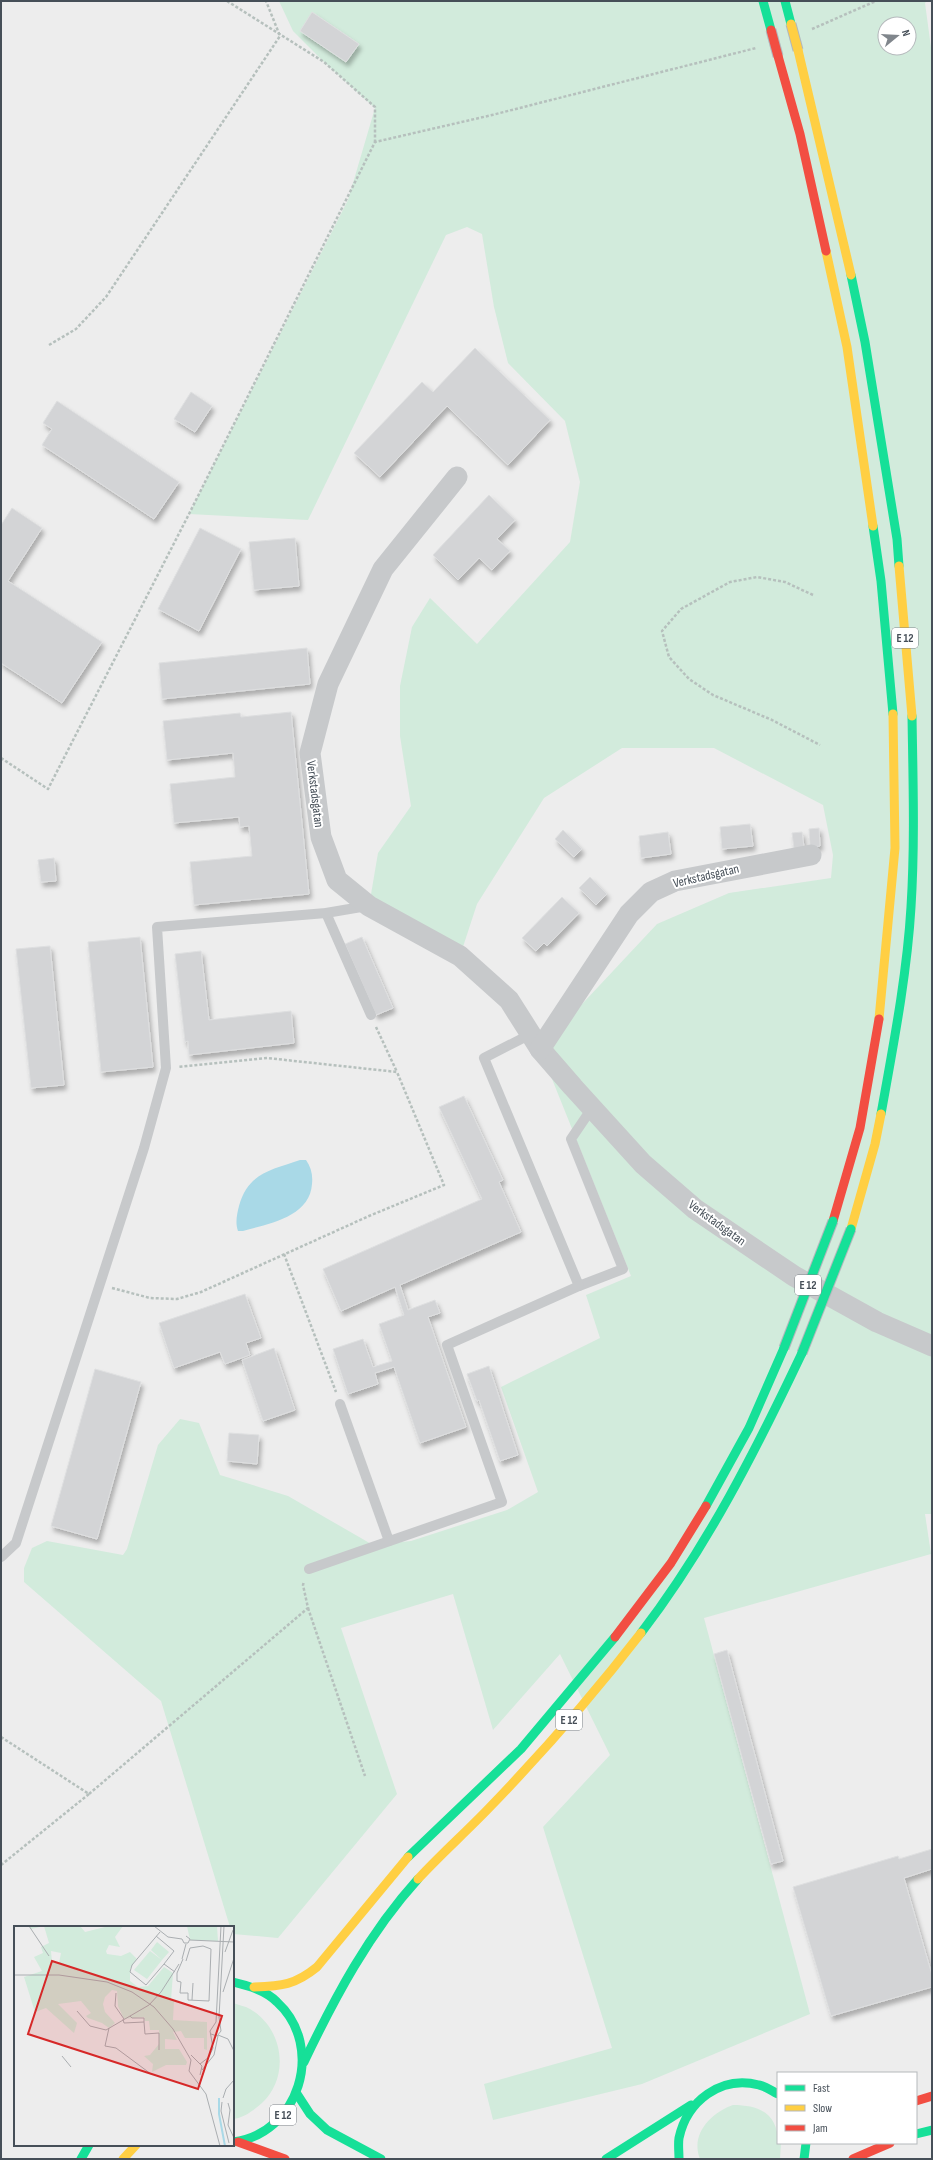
<svg xmlns="http://www.w3.org/2000/svg" width="933" height="2160" font-family="'Sofia Sans Condensed',sans-serif">
  <style>
    .green { fill: #d2ebdc; fill-rule: evenodd }
    .water { fill: #a9d9e7 }
    .building { fill: #d3d4d6; stroke: #dedfe0; filter: url(#shadow) }
    .lines { fill: none; stroke-linecap: round; stroke-linejoin: round }
    .path { stroke: #b6c0bd; stroke-width: 2.5; stroke-dasharray: 3 2; stroke-linecap: butt }
    .lane { stroke: #c7c9cb; stroke-width: 10 }
    .street { stroke: #c7c9cb; stroke-width: 21 }
    .fast { stroke: #16e098; stroke-width: 9 }
    .slow { stroke: #ffcf43; stroke-width: 9 }
    .jam { stroke: #f24e42; stroke-width: 9 }
    .fast-bridge-casing { stroke: #b2b7bc; stroke-width: 11; stroke-linecap: butt }
    .slow-bridge-casing { stroke: #b2b7bc; stroke-width: 11; stroke-linecap: butt }
    .jam-bridge-casing { stroke: #b2b7bc; stroke-width: 11; stroke-linecap: butt }
    .fast-bridge { stroke: #16e098; stroke-width: 9 }
    .slow-bridge { stroke: #ffcf43; stroke-width: 9 }
    .jam-bridge { stroke: #f24e42; stroke-width: 9 }
    .labels { text-anchor: middle; dominant-baseline: central; stroke-width: 4; stroke-linejoin: round; paint-order: stroke }
    .shield { fill: #fff; stroke: #7e848a; stroke-width: 1 }
    .shield-label { font-size: 12px; font-weight: bold; fill: #464f58 }
    .street-label { font-size: 13px; fill: #464f58; stroke: #fff }
    .inset-river { fill: none; stroke: #a9d9e7; stroke-width: 2 }
    .inset-road { fill: none; stroke: #aaaeb1; stroke-width: 1 }
    .view { fill: #d62828; fill-opacity: 0.15; stroke: #d62828; stroke-width: 2 }
    .inset-edge { fill: none; stroke: #464f58; stroke-width: 2 }
  </style>
  <defs>
    <filter id="shadow"><feDropShadow dx="2.5" dy="4.5" stdDeviation="2" flood-color="#0004"/></filter>
  </defs>
  <rect width="100%" height="100%" fill="#ededed"/>
  <!-- green -->
  <g class="green">
    <path d="M279,1H927L925,3L932,55V1514H925L931,1554L704,1618L810,2014L642,2084L493,2120L484,2084L612,2048L543,1827L610,1755L560,1654L493,1730L453,1594L341,1628L397,1794L278,1938L233,1934V1927H230L161,1701L24,1582V1568L32,1548L47,1541L123,1555L127,1549L158,1445L180,1419L199,1423L220,1475L288,1496L373,1545L411,1541L507,1510L538,1492L501,1387L600,1338L586,1295L631,1276L540,1049L657,924L729,893L831,878L833,855L823,805L714,748H622L544,798L477,904L460,956L369,906L378,853L411,806L400,736V686L412,627L430,598L477,644L570,542L580,482L565,421L508,363L494,307L482,234L467,227L446,235L308,520L189,514L348,200L375,108L324,62L293,31ZM885,24H909V48H885Z"/>
    <path d="M233,2003C238,2005 245,2006 250,2009C284,2029 290,2077 262,2103C254,2110 244,2118 233,2119Z"/>
    <path d="M733,2105C760,2105 778,2114 778,2143H781L780,2159H700C690,2134 711,2113 733,2105Z"/>
  </g>
  <!-- water -->
  <path class="water" d="M300,1160H306C311,1167 313,1175 312,1184C310,1217 268,1224 243,1231H238C235,1223 237,1214 239,1206C248,1173 271,1170 300,1160Z"/>
  <!-- building -->
  <g class="building">
    <path d="M312,12L359,44L346,62L300,31Z"/>
    <path d="M475,348L550,420L508,465L447,406L380,477L354,453L422,382L433,392Z"/>
    <path d="M191,392L212,406L195,432L174,419Z"/>
    <path d="M57,401L179,482L154,519L42,445L52,429L43,423Z"/>
    <path d="M489,495L515,520L497,539L510,551L492,570L479,558L458,580L433,555Z"/>
    <path d="M12,508L42,528L8,581L102,642L62,703L1,663V525Z"/>
    <path d="M200,528L241,549L199,631L158,609Z"/>
    <path d="M295,538L299,586L254,590L249,542Z"/>
    <path d="M307,648L310,684L162,699L159,663Z"/>
    <path d="M291,712L309,894L194,905L190,862L252,856L249,826L240,827L239,817L174,823L170,784L235,777L233,753L167,760L163,721L240,713L241,717Z"/>
    <path d="M750,824L753,846L722,849L720,827Z"/>
    <path d="M819,828L820,846L810,847L809,829Z"/>
    <path d="M563,830L582,849L574,857L555,839Z"/>
    <path d="M668,832L671,854L641,858L639,836Z"/>
    <path d="M802,832L804,847L794,849L792,833Z"/>
    <path d="M54,858L56,881L41,882L38,860Z"/>
    <path d="M590,877L607,894L596,905L579,888Z"/>
    <path d="M562,897L579,913L547,946L544,943L536,951L522,938Z"/>
    <path d="M140,937L153,1067L101,1072L88,942Z"/>
    <path d="M362,937L393,1008L376,1015L345,944Z"/>
    <path d="M50,946L64,1085L31,1088L16,949Z"/>
    <path d="M201,951L209,1020L291,1011L294,1043L189,1055L188,1041L185,1042L175,954Z"/>
    <path d="M464,1096L503,1180L499,1182L521,1232L400,1285L408,1310L435,1300L440,1313L428,1317L466,1427L420,1443L394,1367L375,1373L378,1384L348,1394L333,1349L363,1339L373,1367L392,1361L379,1324L404,1315L395,1287L341,1311L323,1269L482,1199L439,1107Z"/>
    <path d="M245,1294L261,1338L246,1343L250,1355L225,1364L220,1352L174,1368L159,1323Z"/>
    <path d="M274,1348L295,1410L263,1421L242,1360Z"/>
    <path d="M489,1366L518,1455L500,1461L479,1400L477,1401L467,1374Z"/>
    <path d="M95,1369L141,1382L97,1539L51,1526Z"/>
    <path d="M229,1433L259,1435L257,1464L227,1461Z"/>
    <path d="M727,1650L783,1861L771,1864L714,1654Z"/>
    <path d="M932,1849V1869L904,1878L932,1975V1987L831,2016L793,1887L898,1856L899,1859Z"/>
  </g>
  <g class="lines">
    <!-- path -->
    <g class="path">
      <path d="M227,1L324,62L375,107V142"/>
      <path d="M812,29L876,1"/>
      <path d="M49,345L76,329L106,297L280,36L266,1"/>
      <path d="M813,595L785,582L757,577L730,582L681,609L662,631L669,657L689,679L713,695L772,720L820,745"/>
      <path d="M1,758L48,789L189,514L375,142L492,115L756,48"/>
      <path d="M376,1027L397,1072"/>
      <path d="M284,1254L336,1392"/>
      <path d="M112,1288L150,1298L177,1299L201,1292L369,1216L444,1185L397,1072L267,1058L178,1067"/>
      <path d="M308,1608L365,1776"/>
      <path d="M1,1737L89,1794L1,1865"/>
      <path d="M89,1794L308,1608L303,1585L304,1581"/>
    </g>
    <!-- lane -->
    <g class="lane">
      <path d="M326,913L371,1015"/>
      <path d="M531,1034L484,1058L579,1286L623,1269L571,1139L592,1108"/>
      <path d="M340,1404L389,1541"/>
      <path d="M1,1557L16,1543L144,1148L166,1068L157,927L326,913L367,906"/>
      <path d="M309,1569L502,1502L447,1345L579,1286"/>
    </g>
    <!-- street -->
    <g class="street">
      <path d="M457,477L383,569L328,684L310,753L321,837L337,880L369,906L460,956L509,1000L540,1049L573,1087L643,1164L695,1209L794,1276L877,1322L932,1346"/>
      <path d="M540,1049L629,914L651,892L675,881L811,855"/>
    </g>
    <!-- fast -->
    <g class="fast">
      <path d="M763,1L771,30"/>
      <path d="M785,1L791,24"/>
      <path d="M851,275L865,342L897,539L899,566"/>
      <path d="M873,526L881,581L893,714"/>
      <path d="M881,1114C893,1047 907,975 911,907C915,844 913,780 912,716"/>
      <path d="M706,1506L749,1428L784,1348"/>
      <path d="M641,1633C707,1547 756,1450 802,1353"/>
      <path d="M408,1857L521,1749L615,1637"/>
      <path d="M233,1982C249,1986 265,1990 277,2002C326,2047 299,2134 233,2142"/>
      <path d="M304,2062C335,1997 369,1933 418,1879"/>
      <path d="M297,2094L310,2114L327,2130L381,2159"/>
      <path d="M916,2134L932,2130"/>
      <path d="M81,2159L89,2145"/>
      <path d="M606,2159L691,2105"/>
      <path d="M679,2159C679,2152 678,2144 679,2138C687,2101 721,2075 759,2085C765,2086 772,2091 778,2094"/>
      <path d="M804,2159L806,2143"/>
    </g>
    <!-- slow -->
    <g class="slow">
      <path d="M798,50L851,275"/>
      <path d="M826,251L847,347L873,526"/>
      <path d="M899,566L912,716"/>
      <path d="M879,1019L895,848L893,714"/>
      <path d="M851,1229L875,1144L881,1114"/>
      <path d="M418,1879C441,1854 466,1832 489,1808C543,1752 594,1694 641,1633"/>
      <path d="M254,1987C282,1986 295,1985 317,1967L408,1857"/>
      <path d="M123,2159L136,2145"/>
    </g>
    <!-- jam -->
    <g class="jam">
      <path d="M778,56L800,134L826,251"/>
      <path d="M833,1221L860,1128L879,1019"/>
      <path d="M615,1637L671,1563L706,1506"/>
      <path d="M916,2101L932,2096"/>
      <path d="M238,2142L285,2159"/>
      <path d="M853,2159L890,2143"/>
    </g>
    <defs>
      <g id="fast-bridge">
        <path d="M784,1348L833,1221"/>
        <path d="M802,1353L851,1229"/>
      </g>
      <path id="slow-bridge" d="M791,24L798,50"/>
      <path id="jam-bridge" d="M771,30L778,56"/>
    </defs>
    <!-- fast-bridge casing -->
    <use href="#fast-bridge" class="fast-bridge-casing"/>
    <!-- slow-bridge casing -->
    <use href="#slow-bridge" class="slow-bridge-casing"/>
    <!-- jam-bridge casing -->
    <use href="#jam-bridge" class="jam-bridge-casing"/>
    <!-- fast-bridge -->
    <use href="#fast-bridge" class="fast-bridge"/>
    <!-- slow-bridge -->
    <use href="#slow-bridge" class="slow-bridge"/>
    <!-- jam-bridge -->
    <use href="#jam-bridge" class="jam-bridge"/>
  </g>
  <g class="labels">
    <!-- shield labels -->
    <g class="shield">
      <rect x="892" y="628" width="26" height="20" rx="3"/>
      <rect x="795" y="1275" width="26" height="20" rx="3"/>
      <rect x="556" y="1710" width="26" height="20" rx="3"/>
      <rect x="270" y="2105" width="26" height="20" rx="3"/>
    </g>
    <g class="shield-label">
      <text x="905" y="638">E 12</text>
      <text x="808" y="1285">E 12</text>
      <text x="569" y="1720">E 12</text>
      <text x="283" y="2115">E 12</text>
    </g>
    <!-- street labels -->
    <g class="street-label">
      <text transform="translate(315 794) rotate(83)">Verkstadsgatan</text>
      <text transform="translate(706 876) rotate(-13)">Verkstadsgatan</text>
      <text transform="translate(717 1223) rotate(36)">Verkstadsgatan</text>
    </g>
  </g>
  <!-- overview -->
  <g transform="translate(14 1926)">
    <rect width="220" height="220" fill="#ededed"/>
    <path d="M15,0H66L71,6L95,0H109L101,11L106,21L95,19L92,25L93,28L107,30L116,26L123,33L116,43V55L124,61L134,60L150,41L159,47L157,74L160,75L159,94L193,96V124L190,123V112H171L167,105L159,106L163,114L151,113V123H165L173,136L172,139H152L138,146L139,138L130,130L136,129L145,118V104H136L135,95H131L130,91L110,93L104,80L103,65L98,64L91,71L89,78L91,86L101,97L95,102L88,97L74,92L72,90L77,87L67,75L44,78L63,97L60,107L32,82L21,86L10,51L28,45L20,31L29,27L27,21L35,17L30,0L17,3ZM37,25L47,27L45,37L38,36ZM173,0H203L204,15L176,14ZM143,16L155,26L148,34L137,24ZM136,25L148,34L133,53L120,44Z" fill="#d2ebdc" fill-rule="evenodd"/>
    <path class="inset-river" d="M205,172V188L211,220"/>
    <path class="inset-road" d="M15,0L35,30M140,0L154,11L168,13M146,6L118,39L116,46L132,59L150,38M142,10L160,25L150,38L161,46M168,13L170,17H174L176,13L172,10M176,14L220,16M211,26L219,4M168,33L172,18M169,33L163,47V55L167,56L166,67H174V74L195,75L197,23L189,20L176,22L172,35M0,49H45L93,56L118,66L140,81L159,103L177,134L175,145L192,168L206,220M209,66L220,32M102,67L101,80L110,93M178,74L179,57M63,85L76,100L92,104L135,79L147,66L165,38M109,93L110,97L130,96V92H118L116,90M130,96L131,108L145,107V124M95,102L91,120L102,122L137,148M197,108L203,110L207,105L205,91L210,0M204,109L214,113L220,125M177,129L188,140L186,149M48,130L57,141M186,138L195,131L199,122L196,105L202,96L207,0M188,144L200,129L204,110M209,172L212,163L220,154M208,176L207,185L215,217M214,177L216,184L214,199L220,212"/>
    <path class="view" d="M38,35L208,90L184,163L14,108Z"/>
    <rect width="220" height="220" class="inset-edge"/>
  </g>
  <!-- border -->
  <rect width="933" height="2160" fill="none" stroke="#464f58" stroke-width="4"/>
  <!-- legend -->
  <rect x="777" y="2072" width="140" height="72" fill="#ffffff" stroke="#b5b9bc"/>
  <rect x="785" y="2085" width="20" height="6" fill="#16e098" stroke="#b5b9bc"/>
  <text x="813" y="2092" font-size="12" fill="#464f58">Fast</text>
  <rect x="785" y="2105" width="20" height="6" fill="#ffcf43" stroke="#b5b9bc"/>
  <text x="813" y="2112" font-size="12" fill="#464f58">Slow</text>
  <rect x="785" y="2125" width="20" height="6" fill="#f24e42" stroke="#b5b9bc"/>
  <text x="813" y="2132" font-size="12" fill="#464f58">Jam</text>
  <!-- north arrow -->
  <g transform="translate(897 36) rotate(72)"><circle r="19" fill="#ffffff" stroke="#b5b9bc"/>
  <path d="M0-3L7 15L0 10L-7 15Z" fill="#80868c"/>
  <text y="-6" font-size="11" font-weight="bold" text-anchor="middle" fill="#464f58">N</text>
  </g>
</svg>
